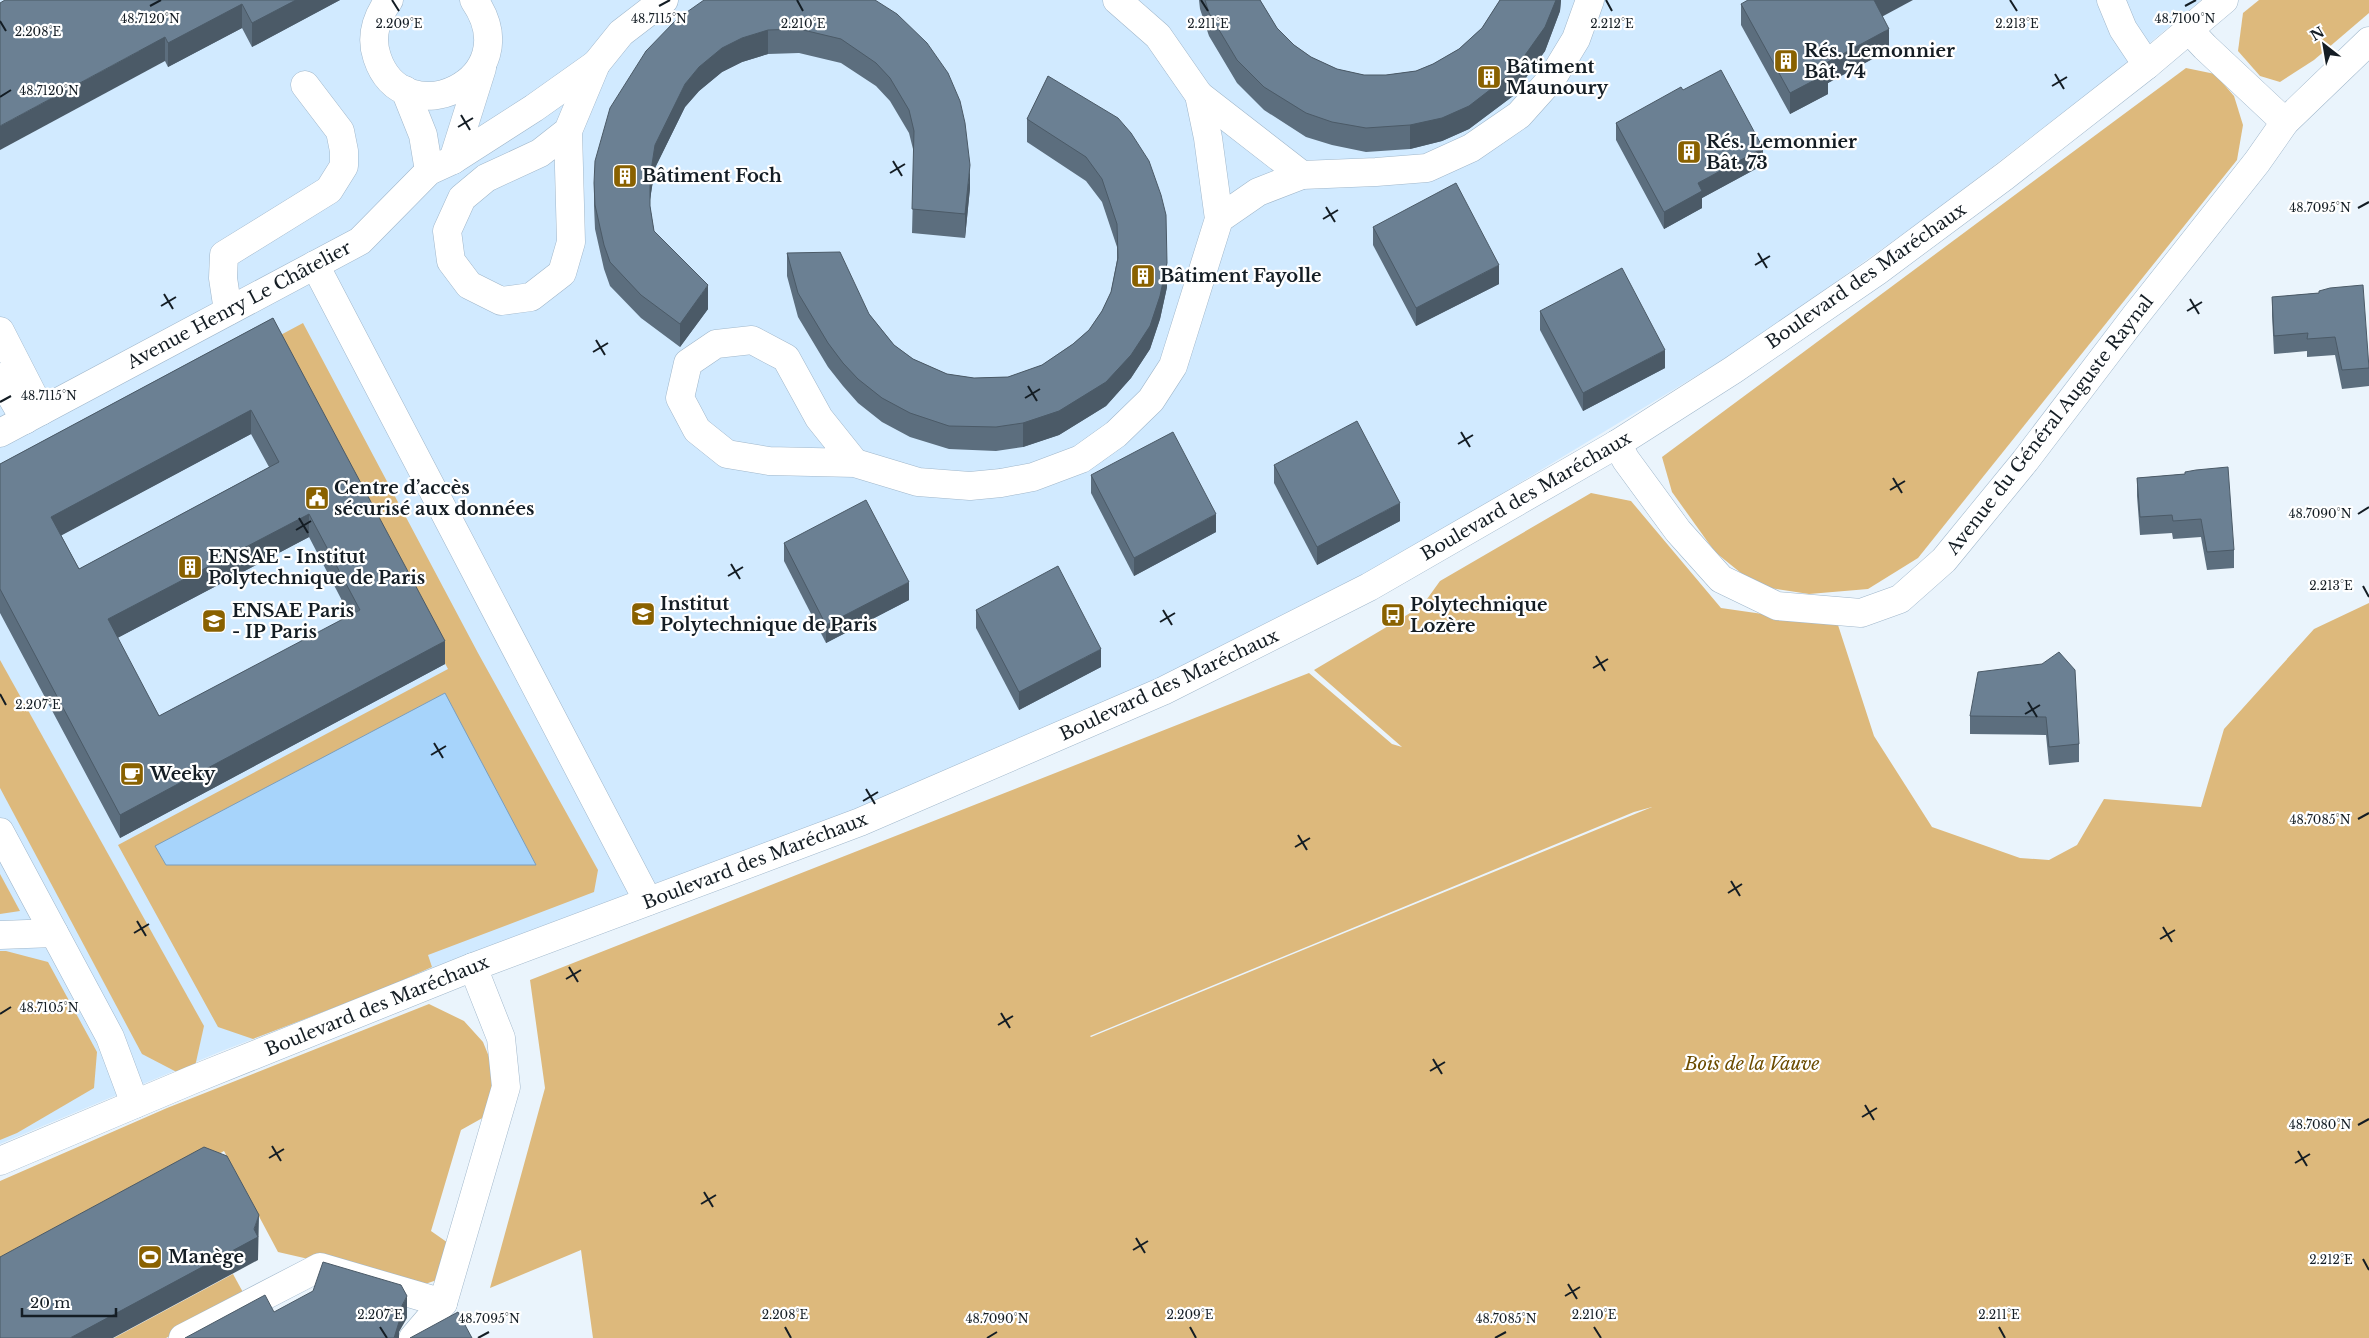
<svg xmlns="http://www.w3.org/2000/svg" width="2369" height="1338" font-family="'Libre Baskerville',serif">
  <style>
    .built { fill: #d1eaff }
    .green { fill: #ddb97c; fill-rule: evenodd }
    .water { fill: #a7d4fb; stroke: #7b9dba }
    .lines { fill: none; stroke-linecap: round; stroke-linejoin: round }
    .minor-casing { stroke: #a0b7cb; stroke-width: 29 }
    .minor { stroke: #fff; stroke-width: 28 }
    .wall { fill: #5c6e7e; fill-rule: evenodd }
    .shaded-wall { fill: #4b5a67 }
    .building { fill: #6b8093; stroke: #4b5a67; fill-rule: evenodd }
    .ticks { fill: none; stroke: #141d24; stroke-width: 2 }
    .labels { text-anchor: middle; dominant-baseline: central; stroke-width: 4.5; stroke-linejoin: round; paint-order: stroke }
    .poi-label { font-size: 18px; font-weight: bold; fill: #141d24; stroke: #fff; text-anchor: start }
    .street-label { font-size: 18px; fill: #141d24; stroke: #fff }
    .park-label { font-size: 18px; font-style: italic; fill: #6c4c01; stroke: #fff }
    .ticks-label { font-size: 12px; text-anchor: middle; fill: #141d24; stroke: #fff; stroke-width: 4.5; stroke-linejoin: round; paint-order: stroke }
  </style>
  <rect width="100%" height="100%" fill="#eaf4fc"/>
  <!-- built -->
  <path class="built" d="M0,0H2201L2108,78L1931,214L1744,347L1399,556L1174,672L879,800L222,1051L0,1144Z"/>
  <!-- green -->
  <g class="green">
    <path d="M2259,0H2369V13L2314,60L2280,82L2260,76L2238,51L2243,13Z"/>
    <path d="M2186,68L2215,74L2234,96L2243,125L2237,160L1918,558L1868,589L1809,594L1757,586L1715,552L1672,492L1662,457Z"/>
    <path d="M303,323L478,653L598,870L594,892L428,955L432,967L385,988L253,1039L218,1027L118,845L448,669L275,338Z"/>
    <path d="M1591,493L1631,501L1721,608L1838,625L1874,736L1932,827L2020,858L2049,860L2077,845L2104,799L2201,807L2224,729L2314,629L2369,603V1338H593L581,1250L490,1288L545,1088L530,980L1309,673L1392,744L1402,747L1314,670L1422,606L1440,581ZM1652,807L1091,1037L1090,1036L1634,812Z"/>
    <path d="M0,660L204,1026L192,1080L142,1054L0,788Z"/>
    <path d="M0,874L20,911L0,914Z"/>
    <path d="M0,951H6L48,962L97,1052L94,1088L17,1133L0,1140Z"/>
    <path d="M429,1004L464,1021L483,1042L498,1079L486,1116L461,1130L431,1231L451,1245L437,1280L422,1285L278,1252L224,1151L0,1277V1181L167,1108Z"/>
    <path d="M233,1274L245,1296L166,1338H114Z"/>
  </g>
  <!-- water -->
  <path class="water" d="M445,693L536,865H166L155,846Z"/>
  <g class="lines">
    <defs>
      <g id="minor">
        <path d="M389,0C376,18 370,36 377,57C403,137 530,81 474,0"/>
        <path d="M2111,0L2123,29L2147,65"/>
        <path d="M2189,30L2205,47L2285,122"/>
        <path d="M405,90L423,135L429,171"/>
        <path d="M1199,95L1302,175"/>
        <path d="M568,131L540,153L486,178L462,198L447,231L451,261L469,285L501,301L531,297L562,273L571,242L568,131L596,64L621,33L664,0"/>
        <path d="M453,160L482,68"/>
        <path d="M1219,219L1258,192L1302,175L1376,172L1427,168L1471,148L1519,115L1553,77L1576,39L1590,0"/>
        <path d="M315,265L648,901"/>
        <path d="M228,311L223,278L224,255L329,190L344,166V151L340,131L305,85"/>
        <path d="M0,331L41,411"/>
        <path d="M0,377L25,420"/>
        <path d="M0,433L360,241L429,171L453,160L534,108L596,64"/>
        <path d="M1617,444L1626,460L1678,531L1721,579L1777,606L1861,613L1900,599L1944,560L2025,461L2136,315L2257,162L2285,122L2369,41"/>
        <path d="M855,463L819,418L786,358L752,340L716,344L688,363L680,398L697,430L727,454L769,461L855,463L918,482L970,486L1001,483L1033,477L1081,459L1116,434L1151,400L1173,366L1219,219L1208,138L1199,95L1158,36L1117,0"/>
        <path d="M0,832L110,1037L135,1104"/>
        <path d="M0,935L54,933"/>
        <path d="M0,1161L192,1080L473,967L860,822L1163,691L1369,587L1617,444L1733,370L1876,272L2005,176L2147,65L2224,0"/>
        <path d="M183,1338L320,1267L443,1303L506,1087L501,1038L473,967"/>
        <path d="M413,1338L443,1303"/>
      </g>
    </defs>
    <!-- minor casing -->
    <use href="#minor" class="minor-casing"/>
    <!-- minor -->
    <use href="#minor" class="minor"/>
  </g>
  <!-- wall -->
  <g class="wall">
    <path d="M5,0H340L252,47L242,28L168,67L165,61Z"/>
    <path d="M875,0L970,188L965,238L912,233L914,153L909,133L890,101L876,86L841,63L799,53L768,54L742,62L722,72L699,91L685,107L655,168L650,199V206L654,231L708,309L680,347L641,318L610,286L604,269L595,229L594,206V183L646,51Z"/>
    <path d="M1199,0H1260L1277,28L1294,45L1311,57L1337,69L1364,75H1386L1416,71L1433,64L1459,49L1482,28L1500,0H1561L1560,11L1545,51L1513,96L1469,129L1442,141L1410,149L1366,152L1332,145L1306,137L1264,110L1237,83L1209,36L1200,9Z"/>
    <path d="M1741,4L1882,16L1889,50L1828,83V94L1790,114L1741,25Z"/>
    <path d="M1048,76L1167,287L1160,319L1150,349L1131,378L1106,406L1059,435L1023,447L996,451L949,449L910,437L882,422L858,403L843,386L828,367L798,317L787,276V253L869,314L894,345L913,359L947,374L974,378L1008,377L1042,365L1073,344L1089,330L1102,311L1111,292L1117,260V247L1102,202L1086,181L1027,142V119Z"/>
    <path d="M1683,90L1763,165L1702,198V208L1664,229L1616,140V123Z"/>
    <path d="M1373,227L1499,284L1416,326L1373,245Z"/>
    <path d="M2319,293L2369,368V386L2342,389L2335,355L2307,357V351L2274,354L2272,315V297Z"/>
    <path d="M1540,311L1665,368L1583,411L1540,330Z"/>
    <path d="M273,318L445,664L120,838L0,613V464ZM251,434L269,467L79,569L61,535ZM309,537L350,616L159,716L117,638Z"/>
    <path d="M1274,465L1400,521L1317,565L1274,483Z"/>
    <path d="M2185,474L2234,550V568L2207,570L2201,537L2173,539L2172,533L2140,535L2137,496V478Z"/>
    <path d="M1091,475L1216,532L1134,576L1091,493Z"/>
    <path d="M784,543L909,600L826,643L784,561Z"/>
    <path d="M976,610L1101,667L1019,710L976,628Z"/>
    <path d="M2042,664L2079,744V762L2049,765L2046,735L1970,734V716Z"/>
  </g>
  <!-- shaded-wall -->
  <g class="shaded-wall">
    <path d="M296,0H340L252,47V23Z"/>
    <path d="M1556,0H1561L1560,11L1545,51L1513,96L1469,129L1442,141L1410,149V125Z"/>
    <path d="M1874,0H1913L1874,21Z"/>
    <path d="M242,4V28L168,67V43Z"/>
    <path d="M1889,29V50L1828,83V94L1790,114V93L1824,64Z"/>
    <path d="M768,30V54L742,62L722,72L699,91L685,107L655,168L650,200V177L655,145L685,84L699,67L722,48L742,38Z"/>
    <path d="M165,37V61L0,150V126Z"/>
    <path d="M1763,148V165L1702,198V208L1664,229V212L1698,183Z"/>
    <path d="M970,165V188L965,238V214Z"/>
    <path d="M1167,263V287L1160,319L1150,349L1131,378L1106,406L1059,435L1023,447V423Z"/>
    <path d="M1499,265V284L1416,326V308Z"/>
    <path d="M708,285V309L680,347V324Z"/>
    <path d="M1665,350V368L1583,411V393Z"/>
    <path d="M251,410V434L51,541V517Z"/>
    <path d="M1400,503V521L1317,565V547Z"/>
    <path d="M309,514V537L108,643V619Z"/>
    <path d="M1216,514V532L1134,576V558Z"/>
    <path d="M909,582V600L826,643V625Z"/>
    <path d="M445,641V664L120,838V815Z"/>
    <path d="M1101,649V667L1019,710V692Z"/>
    <path d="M259,1215L258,1260L113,1338H70L254,1229Z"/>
    <path d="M407,1296V1318L399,1332V1338H394L398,1313Z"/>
  </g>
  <!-- building -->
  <g class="building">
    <path d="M5,0H296L252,23L242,4L168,43L165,37L0,126V3Z"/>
    <path d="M704,0H875L897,14L927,43L948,73L960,101L965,123L970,165L965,214L912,209L914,131L909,110L890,78L876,63L841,39L799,29L768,30L742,38L722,48L699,67L685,84L655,145L650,177V206L654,231L708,285L680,324L641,295L610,262L604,245L595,205L594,183L595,161L610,108L646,51L677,19Z"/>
    <path d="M1205,0H1260L1277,28L1294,45L1311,57L1337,69L1364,75H1386L1416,71L1433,64L1459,49L1482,28L1500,0H1556L1545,27L1513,72L1469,106L1442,118L1410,125L1366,128L1332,122L1306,113L1264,87L1237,60L1209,13Z"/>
    <path d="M1748,0H1874L1889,29L1824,64L1828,73L1790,93L1741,4Z"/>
    <path d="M1721,70L1763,148L1698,183L1702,191L1664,212L1616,123L1681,87L1683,90Z"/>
    <path d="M1048,76L1118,118L1131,133L1149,161L1161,195L1166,215L1167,263L1160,296L1150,326L1131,355L1106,382L1059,411L1023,423L996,427L949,426L910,413L882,398L858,379L843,363L828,343L798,293L787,253L840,252L869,314L894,345L913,359L947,374L974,378L1008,377L1042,365L1073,344L1089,330L1102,311L1111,292L1118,258L1117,224L1102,179L1086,157L1027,119Z"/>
    <path d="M1456,183L1499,265L1416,308L1373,227Z"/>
    <path d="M1622,268L1665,350L1583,393L1540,311Z"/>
    <path d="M2363,285L2369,368L2342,370L2335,337L2307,339L2308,333L2274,336L2272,297L2319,293V291L2330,288Z"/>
    <path d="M273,318L445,641L120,815L0,589V464ZM251,410L279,462L79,569L51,517ZM309,514L360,610L159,716L108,619Z"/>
    <path d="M1357,421L1400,503L1317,547L1274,465Z"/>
    <path d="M1173,432L1216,514L1134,558L1091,475Z"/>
    <path d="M2228,467L2234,550L2207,552L2201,519L2173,521L2172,515L2140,517L2137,478L2185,474V472L2196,470Z"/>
    <path d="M866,500L909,582L826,625L784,543Z"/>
    <path d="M1058,566L1101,649L1019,692L976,610Z"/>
    <path d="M2059,652L2075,670L2079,744L2049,747L2046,717L1970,716L1978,672L2042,664Z"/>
    <path d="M204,1147L227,1156L259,1215L254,1229L258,1237L70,1338H0V1257Z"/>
    <path d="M323,1262L401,1285L407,1296L398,1313L399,1322L394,1338H185L265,1295L274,1312L313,1291Z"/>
    <path d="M458,1312L472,1338H410Z"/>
  </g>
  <!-- ticks -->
  <path class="ticks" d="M392,0L399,11M797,0L803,11M1201,0L1208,11M1606,0L1612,11M2010,0L2017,11M150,6L161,0M659,6L670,0M2185,6L2196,0M0,21L6,31M2055,74L2064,89M2052,86L2067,77M0,97L11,90M461,115L470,130M458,127L473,118M893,161L902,176M890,173L905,164M1326,207L1335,222M2358,208L2369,202M1323,219L1338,210M1758,253L1767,268M1755,265L1770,256M164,294L173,309M2190,299L2199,314M161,306L176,297M2187,311L2202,302M596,340L605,355M593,352L608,343M1028,386L1037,401M1025,398L1040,389M0,402L11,396M1461,432L1470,447M1458,444L1473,435M1893,478L1902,493M1890,490L1905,481M2358,514L2369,507M299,518L308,533M296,530L311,521M731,564L740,579M728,576L743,567M2363,586L2369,597M1163,610L1172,625M1160,622L1175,613M1596,656L1605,671M1593,668L1608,659M0,694L6,705M2028,702L2037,717M2025,714L2040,705M434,743L443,758M431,755L446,746M866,789L875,804M863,801L878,792M2358,819L2369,813M1298,835L1307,850M1295,847L1310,838M1731,881L1740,896M1728,893L1742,884M137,921L146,936M2163,927L2172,942M134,933L149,924M2160,939L2175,930M569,967L578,982M566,979L581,970M1001,1013L1010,1028M0,1014L11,1007M998,1025L1013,1016M1433,1059L1442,1074M1430,1071L1445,1062M1865,1105L1874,1120M1862,1117L1877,1108M2358,1125L2369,1119M272,1146L281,1161M2298,1151L2307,1166M269,1158L284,1149M2295,1163L2310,1154M704,1192L713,1207M701,1204L716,1195M1136,1238L1145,1253M1133,1250L1148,1241M2363,1259L2369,1270M1568,1284L1577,1299M1565,1296L1580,1287M380,1327L387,1338M785,1327L791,1338M1190,1327L1196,1338M1594,1327L1601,1338M1999,1327L2005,1338M478,1338L489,1332M987,1338L997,1332M1495,1338L1506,1332"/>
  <!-- icons -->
  <defs>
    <symbol id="building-square" viewBox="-11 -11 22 22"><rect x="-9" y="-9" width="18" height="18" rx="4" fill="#896100" stroke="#fff"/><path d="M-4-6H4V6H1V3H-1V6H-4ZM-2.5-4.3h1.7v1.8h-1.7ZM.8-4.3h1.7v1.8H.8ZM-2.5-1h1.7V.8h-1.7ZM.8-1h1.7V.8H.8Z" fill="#fff"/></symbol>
    <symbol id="civic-square" viewBox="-11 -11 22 22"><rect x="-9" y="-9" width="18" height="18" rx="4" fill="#896100" stroke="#fff"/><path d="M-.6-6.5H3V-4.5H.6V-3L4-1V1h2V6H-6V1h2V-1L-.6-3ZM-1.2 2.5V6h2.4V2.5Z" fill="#fff"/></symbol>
    <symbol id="university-square" viewBox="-11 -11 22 22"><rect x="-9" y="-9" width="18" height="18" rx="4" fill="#896100" stroke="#fff"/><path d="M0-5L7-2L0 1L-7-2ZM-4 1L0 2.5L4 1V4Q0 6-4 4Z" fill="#fff"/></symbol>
    <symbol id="bus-square" viewBox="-11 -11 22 22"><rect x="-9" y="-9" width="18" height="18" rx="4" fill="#896100" stroke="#fff"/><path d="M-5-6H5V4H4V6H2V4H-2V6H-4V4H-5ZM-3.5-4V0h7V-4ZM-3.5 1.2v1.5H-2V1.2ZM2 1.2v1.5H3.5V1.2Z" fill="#fff"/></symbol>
    <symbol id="cafe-square" viewBox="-11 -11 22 22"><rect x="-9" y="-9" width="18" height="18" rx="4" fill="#896100" stroke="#fff"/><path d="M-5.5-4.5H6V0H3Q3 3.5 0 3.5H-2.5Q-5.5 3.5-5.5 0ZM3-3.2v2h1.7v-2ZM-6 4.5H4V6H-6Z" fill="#fff"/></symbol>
    <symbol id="stadium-square" viewBox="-11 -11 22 22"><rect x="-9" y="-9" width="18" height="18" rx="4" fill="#896100" stroke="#fff"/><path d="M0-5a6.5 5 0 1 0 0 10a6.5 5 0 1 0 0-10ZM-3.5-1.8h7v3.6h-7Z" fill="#fff"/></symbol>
  </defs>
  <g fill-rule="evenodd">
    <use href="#building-square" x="1772" y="47" width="28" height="28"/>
    <use href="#building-square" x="1475" y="63" width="28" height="28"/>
    <use href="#building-square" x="1675" y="138" width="28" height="28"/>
    <use href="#building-square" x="611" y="162" width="28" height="28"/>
    <use href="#building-square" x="1129" y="262" width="28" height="28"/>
    <use href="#civic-square" x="303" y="484" width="28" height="28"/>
    <use href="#building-square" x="176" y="553" width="28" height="28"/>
    <use href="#university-square" x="629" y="600" width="28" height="28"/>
    <use href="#bus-square" x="1379" y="601" width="28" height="28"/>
    <use href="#university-square" x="200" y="607" width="28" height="28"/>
    <use href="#cafe-square" x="118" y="760" width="28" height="28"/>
    <use href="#stadium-square" x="136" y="1243" width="28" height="28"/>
  </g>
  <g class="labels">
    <!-- poi labels -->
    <g class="poi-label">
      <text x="1804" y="51">Rés. Lemonnier<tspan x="1804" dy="21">Bât. 74</tspan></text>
      <text x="1506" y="67">Bâtiment<tspan x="1506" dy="21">Maunoury</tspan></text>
      <text x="1706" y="142">Rés. Lemonnier<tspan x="1706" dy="21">Bât. 73</tspan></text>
      <text x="642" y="176">Bâtiment Foch</text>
      <text x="1160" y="276">Bâtiment Fayolle</text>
      <text x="334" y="488">Centre d’accès<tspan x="334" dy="21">sécurisé aux données</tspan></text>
      <text x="208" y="557">ENSAE - Institut<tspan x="208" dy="21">Polytechnique de Paris</tspan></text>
      <text x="660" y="604">Institut<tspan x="660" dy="21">Polytechnique de Paris</tspan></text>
      <text x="1410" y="605">Polytechnique<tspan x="1410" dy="21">Lozère</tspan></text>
      <text x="232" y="611">ENSAE Paris<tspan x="232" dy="21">- IP Paris</tspan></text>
      <text x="150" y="774">Weeky</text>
      <text x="168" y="1257">Manège</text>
    </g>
    <!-- street labels -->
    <g class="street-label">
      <text transform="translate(1866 276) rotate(-35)">Boulevard des Maréchaux</text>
      <text transform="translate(239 305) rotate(-28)">Avenue Henry Le Châtelier</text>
      <text transform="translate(2050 425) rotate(-52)">Avenue du Général Auguste Raynal</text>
      <text transform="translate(1526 496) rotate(-30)">Boulevard des Maréchaux</text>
      <text transform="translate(1169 685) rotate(-25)">Boulevard des Maréchaux</text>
      <text transform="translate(755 861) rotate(-21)">Boulevard des Maréchaux</text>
      <text transform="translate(377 1006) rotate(-22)">Boulevard des Maréchaux</text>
    </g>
    <!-- park labels -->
    <g class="park-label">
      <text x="1752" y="1064">Bois de la Vauve</text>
    </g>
  </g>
  <g class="ticks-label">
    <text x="150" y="23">48.7120°N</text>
    <text x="659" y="23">48.7115°N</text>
    <text x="2185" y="23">48.7100°N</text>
    <text x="1612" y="28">2.212°E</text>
    <text x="2017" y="28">2.213°E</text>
    <text x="399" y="28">2.209°E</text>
    <text x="803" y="28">2.210°E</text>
    <text x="1208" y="28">2.211°E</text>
    <text x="38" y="36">2.208°E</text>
    <text x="49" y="95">48.7120°N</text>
    <text x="2320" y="212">48.7095°N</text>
    <text x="49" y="400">48.7115°N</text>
    <text x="2320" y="518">48.7090°N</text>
    <text x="2331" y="590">2.213°E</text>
    <text x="38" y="709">2.207°E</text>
    <text x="2320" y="824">48.7085°N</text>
    <text x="49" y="1012">48.7105°N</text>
    <text x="2320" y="1129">48.7080°N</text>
    <text x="2331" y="1264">2.212°E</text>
    <text x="380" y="1319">2.207°E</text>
    <text x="785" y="1319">2.208°E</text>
    <text x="1190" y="1319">2.209°E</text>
    <text x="1594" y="1319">2.210°E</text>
    <text x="1999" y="1319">2.211°E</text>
    <text x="489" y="1323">48.7095°N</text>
    <text x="997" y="1323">48.7090°N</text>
    <text x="1506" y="1323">48.7085°N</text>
  </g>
  <!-- north arrow -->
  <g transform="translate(2324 45) rotate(329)" stroke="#ffffff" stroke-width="4" paint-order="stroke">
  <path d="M0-4L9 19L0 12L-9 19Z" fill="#141d24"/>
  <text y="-8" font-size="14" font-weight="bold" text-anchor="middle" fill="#141d24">N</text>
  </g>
  <!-- scale -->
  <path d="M22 1308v8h94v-8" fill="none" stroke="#141d24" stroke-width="2.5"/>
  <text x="30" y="1308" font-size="15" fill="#141d24" stroke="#ffffff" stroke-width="4" paint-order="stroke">20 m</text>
</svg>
